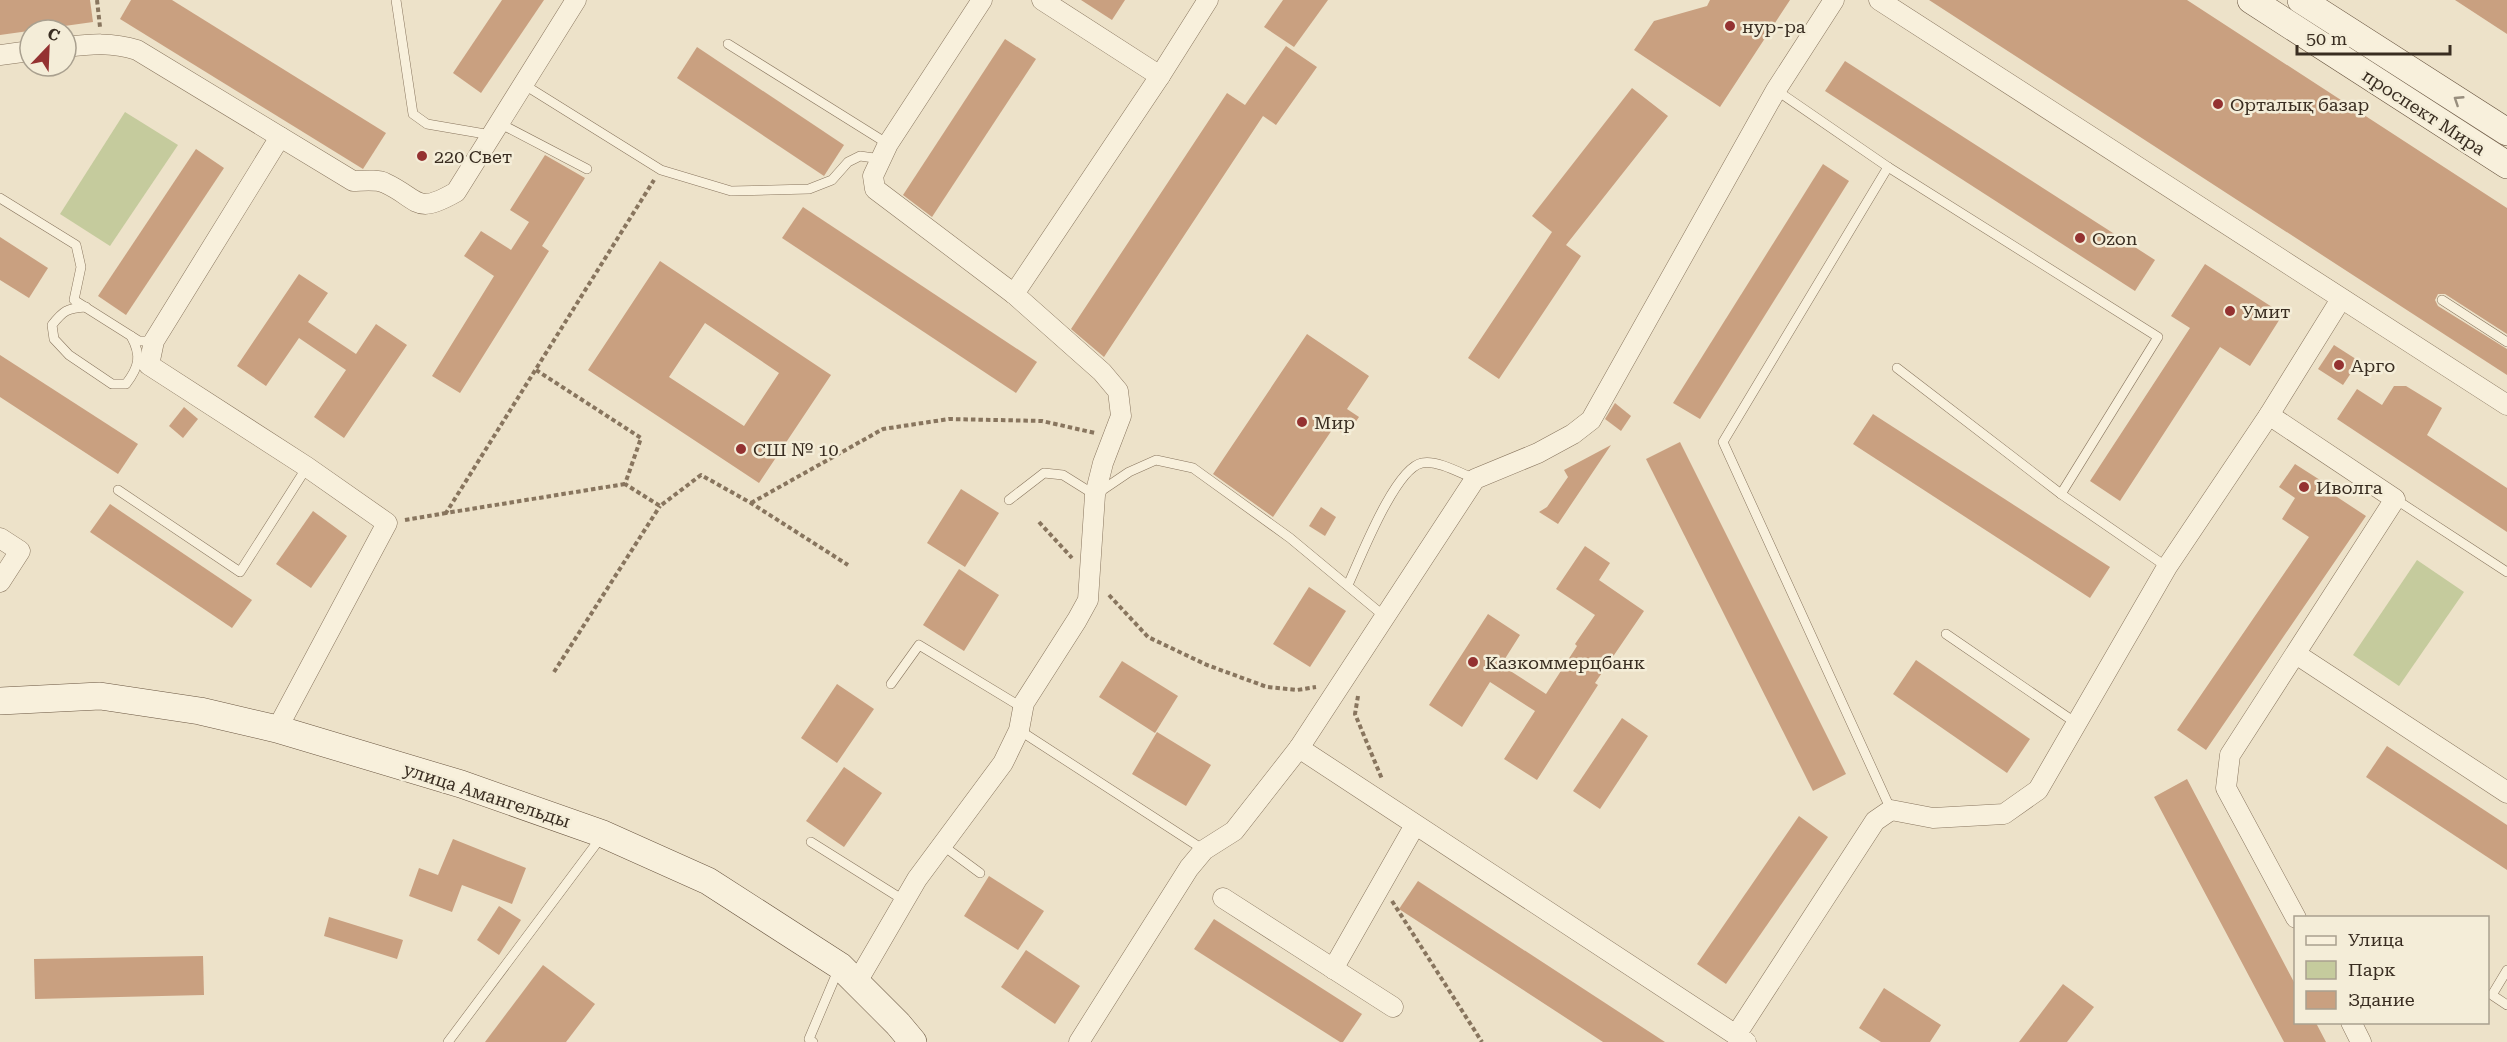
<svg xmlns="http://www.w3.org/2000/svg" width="2507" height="1042" font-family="'Roboto Serif',serif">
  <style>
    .green { fill: #c5cb9d }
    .building { fill: #c9a080; fill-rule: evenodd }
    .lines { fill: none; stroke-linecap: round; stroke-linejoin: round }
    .lane-casing { stroke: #88755e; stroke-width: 10 }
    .street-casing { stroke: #88755e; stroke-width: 21 }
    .secondary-casing { stroke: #6a5641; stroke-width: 28 }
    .path { stroke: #88755e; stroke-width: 4; stroke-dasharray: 4.5 3; stroke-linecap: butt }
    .lane { stroke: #f8f0dc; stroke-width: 9 }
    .street { stroke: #f8f0dc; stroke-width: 20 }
    .secondary { stroke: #f8f0dc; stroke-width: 27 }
    .oneway { stroke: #988e7e }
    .poi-dot { fill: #943231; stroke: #f4edd8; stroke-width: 2 }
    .labels { text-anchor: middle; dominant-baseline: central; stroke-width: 5; stroke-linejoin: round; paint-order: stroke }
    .poi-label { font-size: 18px; fill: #392d21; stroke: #f4edd8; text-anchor: start }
    .street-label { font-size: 18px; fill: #392d21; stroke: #f4edd8 }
  </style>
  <rect width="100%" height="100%" fill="#ede2c9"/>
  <!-- green -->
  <g class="green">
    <path d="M125,112L178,145L110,246L60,214Z"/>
    <path d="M2417,560L2464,592L2399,686L2353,655Z"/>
  </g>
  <!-- building -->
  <g class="building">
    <path d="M0,0H90L93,22L0,35Z"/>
    <path d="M131,0H172L386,133L363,169L120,19Z"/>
    <path d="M502,0H544L481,93L453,73Z"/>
    <path d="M1081,0H1125L1112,20Z"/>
    <path d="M1283,0H1328L1294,47L1264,27Z"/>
    <path d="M1710,0H1790L1720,107L1634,50L1654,21L1707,6Z"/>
    <path d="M1929,0H2187L2507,208V334L2445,294H2438L2435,300L2438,306L2507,349V375Z"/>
    <path d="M2455,0H2507V34Z"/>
    <path d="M1005,39L1036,59L932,217L903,195Z"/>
    <path d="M1286,46L1317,67L1276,125L1263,116L1104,357L1071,329L1227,93L1245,105Z"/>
    <path d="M697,47L844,145L824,176L677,78Z"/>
    <path d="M1845,61L2155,260L2135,291L1825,91Z"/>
    <path d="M1632,88L1668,116L1566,245L1581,256L1499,379L1468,358L1552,232L1532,216Z"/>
    <path d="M196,149L224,168L126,315L98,296Z"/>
    <path d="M545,155L585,178L542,246L549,251L460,393L432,376L494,276L464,256L481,231L511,250L529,222L510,210Z"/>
    <path d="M1823,164L1849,181L1700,419L1673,403Z"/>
    <path d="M803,207L1037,362L1016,393L782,238Z"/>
    <path d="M0,237L48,268L29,298L0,280Z"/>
    <path d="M660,261L831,375L759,483L588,370ZM705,323L779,373L744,426L669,377Z"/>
    <path d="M2205,264L2283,314L2250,366L2220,347L2120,501L2090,481L2190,328L2171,316Z"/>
    <path d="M299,274L328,293L308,322L356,354L376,324L407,345L344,438L314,417L346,370L299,338L266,386L237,366Z"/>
    <path d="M1307,334L1369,376L1347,409L1359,417L1346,436L1334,427L1273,517L1213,474Z"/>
    <path d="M2334,345L2359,361L2343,385L2318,369Z"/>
    <path d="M0,355L138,444L118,474L0,397Z"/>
    <path d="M2394,386H2406L2442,408L2427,435L2507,488V532L2337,419L2357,389L2382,405Z"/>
    <path d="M1615,403L1631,416L1621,431L1605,419Z"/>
    <path d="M184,407L198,419L183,438L169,426Z"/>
    <path d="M1873,414L2110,567L2090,598L1853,444Z"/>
    <path d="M1680,442L1846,774L1813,791L1646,459Z"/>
    <path d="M1611,445L1558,524L1539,512L1547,507L1568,477L1564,470Z"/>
    <path d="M2295,464L2331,487L2328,491L2366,516L2206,750L2177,730L2309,537L2282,519L2295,498L2279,487Z"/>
    <path d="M961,489L999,513L965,567L927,543Z"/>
    <path d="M110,504L252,600L232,628L90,532Z"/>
    <path d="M1321,507L1336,517L1325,536L1309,526Z"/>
    <path d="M313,511L347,536L311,588L276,564Z"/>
    <path d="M1585,546L1610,563L1599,580L1644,611L1595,683L1598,685L1537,780L1504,759L1535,711L1490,682L1462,727L1429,705L1488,614L1520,635L1501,665L1546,694L1577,646L1575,644L1595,615L1556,589Z"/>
    <path d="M959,569L999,595L964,651L923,625Z"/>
    <path d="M1309,587L1346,611L1310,667L1273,644Z"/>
    <path d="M1916,660L2030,739L2007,773L1893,694Z"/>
    <path d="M1122,661L1178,696L1155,733L1099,697Z"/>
    <path d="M837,684L874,709L837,763L801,738Z"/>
    <path d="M1622,718L1648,736L1600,809L1573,791Z"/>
    <path d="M1157,732L1211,765L1186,806L1132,774Z"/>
    <path d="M2387,746L2507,825V870L2366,777Z"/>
    <path d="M844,767L882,793L844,847L806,821Z"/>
    <path d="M2187,779L2295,984V1023H2316L2326,1042H2284L2154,797Z"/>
    <path d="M1799,816L1828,837L1726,984L1697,964Z"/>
    <path d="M453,839L526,868L512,904L462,885L452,912L409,896L419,868L438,875Z"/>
    <path d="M989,876L1044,911L1018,950L964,916Z"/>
    <path d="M1418,881L1665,1042H1603L1399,909Z"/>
    <path d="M499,906L521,920L499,955L477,940Z"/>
    <path d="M329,917L403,940L397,959L324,936Z"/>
    <path d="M1214,919L1362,1014L1343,1042H1340L1194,949Z"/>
    <path d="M1026,950L1080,986L1055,1024L1001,987Z"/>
    <path d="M203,956L204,995L35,999L34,959Z"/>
    <path d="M543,965L595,1004L566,1042H485Z"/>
    <path d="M2063,984L2094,1007L2067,1042H2019Z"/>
    <path d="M1884,988L1941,1025L1930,1042H1881L1859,1028Z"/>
  </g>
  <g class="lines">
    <defs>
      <g id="lane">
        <path d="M396,0L413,114L427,124L491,135"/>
        <path d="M728,44L888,144"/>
        <path d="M523,84L661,170L731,191L809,189L832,180L848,162L860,156L881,159"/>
        <path d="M1776,90L1888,167L1723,442L1891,810"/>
        <path d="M499,123L587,169"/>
        <path d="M1888,167L2158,337L2061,494L2167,567"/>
        <path d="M0,198L76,245L81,267L74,300L139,341H154"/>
        <path d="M2442,300L2507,342"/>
        <path d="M86,307C67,308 63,311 52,325L54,339L69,355L112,384H126C139,367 142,356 131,336"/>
        <path d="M1897,368L2061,494"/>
        <path d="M118,490L240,572L307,467"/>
        <path d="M2395,499L2507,572"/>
        <path d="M1009,500L1044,473L1063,475L1095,495L1129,472L1156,460L1193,468L1290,538L1384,616"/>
        <path d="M1348,585C1360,559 1395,468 1422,463C1438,460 1460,473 1475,479"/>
        <path d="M1946,634L2076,723"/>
        <path d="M891,684L919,645L1023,708"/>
        <path d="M1019,730L1204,850"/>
        <path d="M811,842L905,901"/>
        <path d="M942,845L980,873"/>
        <path d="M2507,970L2492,995L2507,1005"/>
        <path d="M448,1042L602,836"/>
        <path d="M813,1042L809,1039L839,968"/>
      </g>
      <g id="street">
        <path d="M982,0L888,144L873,176L875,189L1014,294L1160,76L1208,0"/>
        <path d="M1042,0L1160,76"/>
        <path d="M1879,0L2507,405"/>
        <path d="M66,47C91,44 112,42 137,50L353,181C362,181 377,179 385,183C420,199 414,216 456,192L576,0"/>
        <path d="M0,55L30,51"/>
        <path d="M2269,415L2395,499L2230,755L2226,788L2296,918"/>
        <path d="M0,538L20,551L0,582"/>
        <path d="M277,729L387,523L307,467L149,365L154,341L280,137"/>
        <path d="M1299,748L1475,479L1538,453L1573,434L1591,420L1776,90L1834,0"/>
        <path d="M2507,792L2296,654L2507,793"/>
        <path d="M1223,898L1393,1007"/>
        <path d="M1333,969L1415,825"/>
        <path d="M857,982L917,879L1003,763L1019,730L1024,703L1077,620L1088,600L1095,495L1103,463L1121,416L1118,391L1102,372L1014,294"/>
        <path d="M2351,1022L2361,1042"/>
        <path d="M1079,1042L1189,868L1204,850L1234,831L1299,748L1736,1035"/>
        <path d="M1746,1042L1736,1035L1875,821L1891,810L1933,818L2004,814L2038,790L2167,567L2269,415L2341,299"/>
      </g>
      <g id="secondary">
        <path d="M2251,0L2507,165"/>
        <path d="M2301,0L2507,132"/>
        <path d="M0,701L100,696L200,711L277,729L461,784L603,834L708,881L840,966L898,1024L913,1042"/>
      </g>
    </defs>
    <!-- lane casing -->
    <use href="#lane" class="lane-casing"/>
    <!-- street casing -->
    <use href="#street" class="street-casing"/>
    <!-- secondary casing -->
    <use href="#secondary" class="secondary-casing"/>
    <!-- path -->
    <g class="path">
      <path d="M97,0L100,27"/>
      <path d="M536,370L641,438L625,484L660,506L701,475L751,503L848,565"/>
      <path d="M625,484L446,513L654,180"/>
      <path d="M751,503L883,429L949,419L1042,421L1095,433"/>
      <path d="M405,520L446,513"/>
      <path d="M1039,522L1072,558"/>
      <path d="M1109,595L1148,637L1207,665L1267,687L1297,690L1316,687"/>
      <path d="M554,672L660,506"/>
      <path d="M1358,696L1355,714L1382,779"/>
      <path d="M1392,901L1482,1042"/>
    </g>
    <!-- lane -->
    <use href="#lane" class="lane"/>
    <!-- street -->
    <use href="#street" class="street"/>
    <!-- secondary -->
    <use href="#secondary" class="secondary"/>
  </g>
  <!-- one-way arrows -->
  <defs><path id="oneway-chevron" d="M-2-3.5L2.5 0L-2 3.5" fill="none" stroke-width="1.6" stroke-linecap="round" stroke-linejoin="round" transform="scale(1.5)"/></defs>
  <use class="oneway" href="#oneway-chevron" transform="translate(2458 100) rotate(-147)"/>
  <!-- markers -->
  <g class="poi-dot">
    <circle cx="1730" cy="26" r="6"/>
    <circle cx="2218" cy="104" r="6"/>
    <circle cx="422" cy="156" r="6"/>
    <circle cx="2080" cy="238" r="6"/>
    <circle cx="2230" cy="311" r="6"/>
    <circle cx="2339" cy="365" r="6"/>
    <circle cx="1302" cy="422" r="6"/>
    <circle cx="741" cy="449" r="6"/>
    <circle cx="2304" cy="487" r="6"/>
    <circle cx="1473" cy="662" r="6"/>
  </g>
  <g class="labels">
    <!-- poi labels -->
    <g class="poi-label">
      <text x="1742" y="26">нур-ра</text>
      <text x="2230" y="104">Орталық базар</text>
      <text x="434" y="156">220 Свет</text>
      <text x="2092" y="238">Ozon</text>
      <text x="2242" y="311">Умит</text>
      <text x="2351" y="365">Арго</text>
      <text x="1314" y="422">Мир</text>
      <text x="753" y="449">СШ № 10</text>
      <text x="2316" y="487">Иволга</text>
      <text x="1485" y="662">Казкоммерцбанк</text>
    </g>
    <!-- street labels -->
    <g class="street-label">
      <text transform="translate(2424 112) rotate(33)">проспект Мира</text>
      <text transform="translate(487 795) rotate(18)">улица Амангельды</text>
    </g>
  </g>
  <!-- legend -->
  <rect x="2294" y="916" width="195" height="108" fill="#f4edd8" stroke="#a9a08f" stroke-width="1.5"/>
  <rect x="2306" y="936" width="30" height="9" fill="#f8f0dc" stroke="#a9a08f" stroke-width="1.5"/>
  <text x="2348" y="946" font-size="18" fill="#392d21">Улица</text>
  <rect x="2306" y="961" width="30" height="18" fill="#c5cb9d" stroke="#a9a08f" stroke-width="1.5"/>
  <text x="2348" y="976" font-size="18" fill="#392d21">Парк</text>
  <rect x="2306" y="991" width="30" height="18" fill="#c9a080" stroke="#a9a08f" stroke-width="1.5"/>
  <text x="2348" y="1006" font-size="18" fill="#392d21">Здание</text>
  <!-- north arrow -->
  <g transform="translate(48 48) rotate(23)"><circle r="28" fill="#f4edd8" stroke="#a9a08f" stroke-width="1.5"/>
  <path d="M0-4.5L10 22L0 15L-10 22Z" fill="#943231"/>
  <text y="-9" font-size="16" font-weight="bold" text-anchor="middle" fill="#392d21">С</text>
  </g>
  <!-- scale -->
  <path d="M2297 45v9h153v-9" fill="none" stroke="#392d21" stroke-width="3"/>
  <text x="2306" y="45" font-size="18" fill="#392d21" stroke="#f4edd8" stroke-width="4.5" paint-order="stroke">50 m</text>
</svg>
